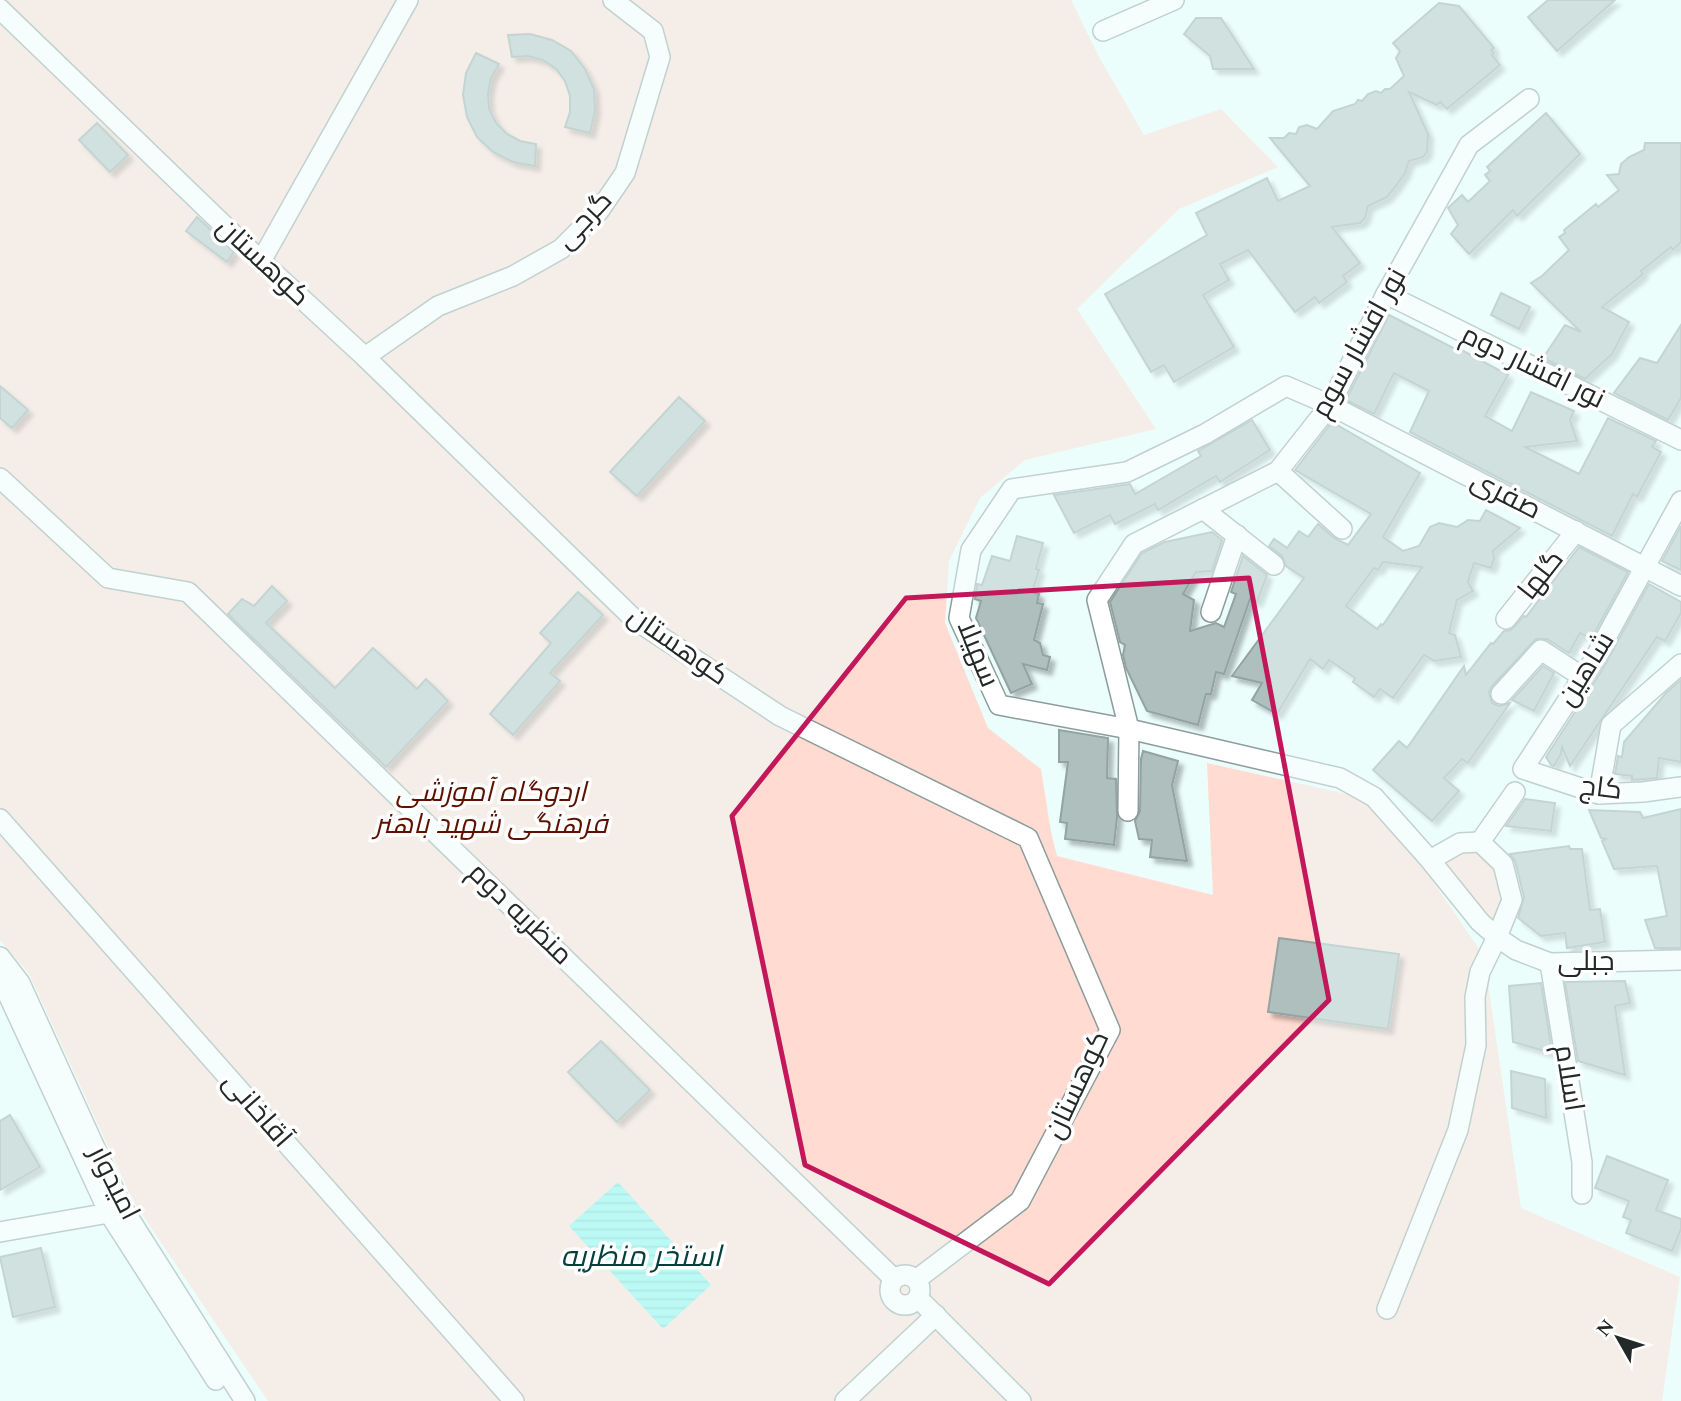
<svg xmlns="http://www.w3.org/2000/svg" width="1681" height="1401" font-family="Spectral,Cairo,serif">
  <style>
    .green { fill: #ffdbd1 }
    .water { fill: url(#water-rules) }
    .building { fill: #aebfbd; stroke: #93a3a2; stroke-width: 2; fill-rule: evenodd; filter: url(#shadow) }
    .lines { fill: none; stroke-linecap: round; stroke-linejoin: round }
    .minor-casing { stroke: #8b9c9a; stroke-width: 22 }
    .minor { stroke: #fff; stroke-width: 19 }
    .marked { fill: none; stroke: #c2185b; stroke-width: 5; stroke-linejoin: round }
    .labels { text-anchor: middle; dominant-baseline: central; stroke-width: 7; stroke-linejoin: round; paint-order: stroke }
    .street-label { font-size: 28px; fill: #222928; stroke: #fff }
    .park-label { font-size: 28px; font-style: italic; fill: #5d1200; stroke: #fff }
    .water-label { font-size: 30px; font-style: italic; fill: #06403d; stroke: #fff }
  </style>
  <defs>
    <pattern id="water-rules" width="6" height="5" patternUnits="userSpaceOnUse" patternTransform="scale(1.75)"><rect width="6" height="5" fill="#7df3eb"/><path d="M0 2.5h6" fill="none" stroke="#6cd0ca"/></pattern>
    <filter id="shadow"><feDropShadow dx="5" dy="5" stdDeviation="2" flood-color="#0004"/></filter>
  </defs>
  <rect width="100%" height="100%" fill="#ecfefc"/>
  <!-- green -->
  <g class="green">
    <path d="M0,0H1071L1100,59L1144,135L1221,109L1278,167L1179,209L1077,309L1156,429L1025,460L980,498L949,561L945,623L988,728L1041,769L1051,832L1057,856L1213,895L1207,763L1378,801L1484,956L1521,1208L1680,1277L1662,1401H268L133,1201L29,974L0,940Z"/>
    <path d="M1467,850L1487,858L1500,882L1499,920L1487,918L1449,871L1443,860Z"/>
  </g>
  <!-- water -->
  <path class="water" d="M618,1182L711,1285L663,1329L569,1226Z"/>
  <!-- building -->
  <g class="building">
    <path d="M1548,0H1615L1557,51L1528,17Z"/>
    <path d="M1439,3L1459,6L1494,48L1491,50L1494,53L1492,55L1500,65L1447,109L1440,102L1437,105L1409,92L1428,134L1427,152L1423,157L1409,161L1405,173L1396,186L1387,197L1368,206L1365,218L1360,223L1332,227L1360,263L1343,276L1347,282L1319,303L1315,297L1295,312L1248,250L1220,264L1229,280L1203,295L1234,347L1174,382L1164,365L1151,372L1105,294L1207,235L1196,213L1267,178L1278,201L1310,186L1270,138H1284L1289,133L1296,134L1299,127L1307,125L1317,129L1333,111L1355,104L1358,100L1362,101L1368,94L1376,91L1381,93L1385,89H1390L1404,76L1396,58L1400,51L1393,43Z"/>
    <path d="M1196,18H1221L1254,69H1213L1210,56L1184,34Z"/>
    <path d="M530,34L552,40L571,51L585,69L594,89L595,111L590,133L565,127L570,112V96L565,81L556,69L543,60L528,56L512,57L508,35Z"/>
    <path d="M476,53L499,64L491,78L488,93L489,109L496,123L507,134L520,141L536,144L535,166L513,162L493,152L477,137L467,117L463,95L466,73Z"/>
    <path d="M1546,113L1580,154L1517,216L1513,210L1469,254L1451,234L1458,225L1448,208L1462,195L1468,202L1490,181L1485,175L1490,171L1487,167Z"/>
    <path d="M97,123L128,155L110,172L79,140Z"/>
    <path d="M1645,143H1681V242L1673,250L1671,247L1641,271L1643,274L1602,307L1629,322L1612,354L1585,379L1543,358L1565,325L1581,332L1531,283L1542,276L1569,250L1559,237L1565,233L1564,230L1596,204L1598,207L1619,190L1607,175L1619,174L1621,164L1629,157L1644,150Z"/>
    <path d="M197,217L234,252L227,262L186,231Z"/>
    <path d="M1501,293L1530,307L1519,329L1491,315Z"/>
    <path d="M1389,315L1457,350L1458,348L1508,375L1485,416L1512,431L1531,392L1574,411L1570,420L1577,441L1525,447L1579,474L1608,418L1656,441L1652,447L1661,452L1637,497L1633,494L1612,536L1410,432L1429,391L1394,373L1374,414L1346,400Z"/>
    <path d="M1681,325V398L1668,420L1614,393L1640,358L1657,363Z"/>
    <path d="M0,386L28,410L12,428L0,418Z"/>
    <path d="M679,397L705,421L637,496L610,472Z"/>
    <path d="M1252,420L1270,450L1220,482L1216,476L1158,510L1155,504L1115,524L1110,515L1074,533L1054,495L1130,484L1135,494L1201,456L1198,451Z"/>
    <path d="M1332,422L1420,473L1383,537L1403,551L1419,546L1430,527L1439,523L1457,527L1468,520L1480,521L1486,510L1520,528L1493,551L1494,559L1491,568L1474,563L1468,582L1473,591L1457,600L1449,633L1455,635L1461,657L1434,661L1424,655L1393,698L1380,689L1374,697L1353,682L1355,678L1329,660L1323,669L1310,659L1277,714L1252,700L1262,683L1232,676L1304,578L1286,566L1282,556L1269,546L1274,539L1287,548L1299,531L1308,537L1318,524L1334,538L1348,545L1371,514L1295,470ZM1383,562L1422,567L1383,625L1381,624L1377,629L1346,606L1374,568L1378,570Z"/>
    <path d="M1681,526V570L1662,561Z"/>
    <path d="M1212,532L1222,540L1212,571L1196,572L1183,594L1194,600L1190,631L1216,623L1224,627L1236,594L1231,592L1243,556L1267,575L1257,602L1250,599L1224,674L1216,672L1211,694H1206L1198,725L1147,711L1126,668L1123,655L1125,645L1120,642L1110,602L1142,553L1165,542Z"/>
    <path d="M1017,536L1043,543L1036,569L1039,570L1032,592L1039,594L1037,603L1043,604L1034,640L1040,643L1043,655L1050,657L1047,670L1023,664L1032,684L1011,693L976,618L981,601L975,599L977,584L982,585L992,556L1010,561Z"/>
    <path d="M1579,547L1628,572L1591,639L1580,633L1569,653L1547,639H1536L1492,686L1489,692L1492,703L1499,706L1510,703L1468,763L1462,759L1444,778L1459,791L1432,821L1373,770L1399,741L1407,748L1464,666L1466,675L1491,643L1493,644L1504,631L1511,630L1524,616L1526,617Z"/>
    <path d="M1649,584L1681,602V613L1665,641L1657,637L1570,766L1562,747L1561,754L1554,766L1551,765L1546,757L1602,670Z"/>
    <path d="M272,586L287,601L266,623L335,688L373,648L417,689L426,679L448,701L386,767L228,614L242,599L254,606Z"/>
    <path d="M578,592L603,615L550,673L560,681L513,735L490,714L551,643L540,633Z"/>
    <path d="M1543,666L1554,673L1534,711L1512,700Z"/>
    <path d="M1681,680V762L1659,758L1657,778L1632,780V776L1615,774L1618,756L1622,757L1624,742L1666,693Z"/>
    <path d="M1059,730L1108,738L1107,778L1116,779L1117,817L1114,845L1065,839L1067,823L1060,822L1068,762H1059Z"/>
    <path d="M1143,751L1178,761L1172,785L1187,861L1150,857L1152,840L1139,839L1135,821L1140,811L1141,759Z"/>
    <path d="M1525,799L1555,803L1551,831L1506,826Z"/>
    <path d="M1681,809V948H1655L1645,920L1667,916L1657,866L1614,869L1602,841L1606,839L1601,838L1589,810L1640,812L1643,818Z"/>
    <path d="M1569,846L1570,849H1582L1590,910L1600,909L1605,942L1567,948L1565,933L1541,936L1518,918L1524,897L1515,861L1510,854Z"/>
    <path d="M1279,938L1399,954L1388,1029L1268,1012Z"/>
    <path d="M1625,981L1630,1003L1615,1006L1625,1075L1578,1061L1565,982Z"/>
    <path d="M1541,983L1552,1053L1513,1042L1509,986Z"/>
    <path d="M601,1041L650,1090L617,1122L568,1072Z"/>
    <path d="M1511,1071L1545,1079L1546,1118L1512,1108Z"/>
    <path d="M10,1115L40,1167L0,1190V1121Z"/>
    <path d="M1607,1156L1668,1180L1656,1210L1681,1219V1229L1672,1251L1626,1233L1631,1220L1623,1217L1629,1201L1595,1188Z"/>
    <path d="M41,1248L55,1307L13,1317L0,1257Z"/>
  </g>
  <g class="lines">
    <defs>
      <g id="minor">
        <path d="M0,9L261,261L365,357L634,619L780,716L1028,838L1110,1030L1020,1201L917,1279"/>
        <path d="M1103,31L1174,0"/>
        <path d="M261,261L408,0"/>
        <path d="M1386,294L1681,440"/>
        <path d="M365,357L438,306L513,276L561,249L599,211L625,173L660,57L653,31L613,0"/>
        <path d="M1278,471L1342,529"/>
        <path d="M0,478L108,578L188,592L894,1279"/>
        <path d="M1681,501L1592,663L1523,769L1599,794L1643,792L1681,787"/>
        <path d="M1203,509L1274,565"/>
        <path d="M1211,612L1237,535"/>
        <path d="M1506,619L1576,531"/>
        <path d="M1501,694L1541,650L1581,676"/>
        <path d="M1599,794L1611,725L1681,664"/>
        <path d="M1128,811L1129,729L1097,600L1134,544L1278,471L1330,405L1386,294L1469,145L1529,99"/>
        <path d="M0,819L514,1401"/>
        <path d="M1480,842L1515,792"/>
        <path d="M1430,860L1460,843L1480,842L1503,864L1512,900L1497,937L1480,922L1430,860L1374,797L1340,778L1129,729L999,705L959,618L971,550L1012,489L1127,472L1205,434L1286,386L1330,405L1681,586"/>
        <path d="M0,957L20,983L122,1207L245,1401"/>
        <path d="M1550,963L1582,1162V1194"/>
        <path d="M0,982L6,990L109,1213L216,1380"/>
        <path d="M0,1232L109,1213L119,1208"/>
        <circle cx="905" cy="1290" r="15"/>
        <path d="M918,1298L1021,1401"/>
        <path d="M1387,1309L1458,1130L1476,1045L1475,997L1480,972L1497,937L1516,950L1550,963L1681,960"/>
        <path d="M845,1401L936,1315"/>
      </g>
    </defs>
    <!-- minor casing -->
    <use href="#minor" class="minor-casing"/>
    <!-- minor -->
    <use href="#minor" class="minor"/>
  </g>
  <!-- marked area -->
  <path d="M0 0H1681V1401H0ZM1249,578L1329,1000L1049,1284L805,1165L732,816L906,598Z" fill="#ecfefc" fill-opacity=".55" fill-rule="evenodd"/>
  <path class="marked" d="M1249,578L1329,1000L1049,1284L805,1165L732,816L906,598Z"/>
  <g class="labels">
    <!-- street labels -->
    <g class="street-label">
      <text transform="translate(584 220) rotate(-47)">گرجی</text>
      <text transform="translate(263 262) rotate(43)">کوهستان</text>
      <text transform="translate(1359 343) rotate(-61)">نور افشار سوم</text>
      <text transform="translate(1533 367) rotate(26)">نور افشار دوم</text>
      <text transform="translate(1506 495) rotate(27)">صفری</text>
      <text transform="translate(1541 575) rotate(-52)">گلها</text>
      <text transform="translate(678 646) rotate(35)">کوهستان</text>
      <text transform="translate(978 654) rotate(68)">سهیلا</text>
      <text transform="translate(1586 669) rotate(-58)">شاهین</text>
      <text transform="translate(1601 788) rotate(7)">کاج</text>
      <text transform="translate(520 914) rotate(44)">منظریه دوم</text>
      <text x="1586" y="961">جبلی</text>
      <text transform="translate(1569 1078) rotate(81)">اسلام</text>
      <text transform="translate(1077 1085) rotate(-65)">کوهستان</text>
      <text transform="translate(257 1110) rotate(49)">آقاخانی</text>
      <text transform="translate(114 1183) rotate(63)">امیدوار</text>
    </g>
    <!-- park labels -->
    <g class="park-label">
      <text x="491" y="792">اردوگاه آموزشی<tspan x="491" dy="32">فرهنگی شهید باهنر</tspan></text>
    </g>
    <!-- water labels -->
    <g class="water-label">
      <text x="641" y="1257">استخر منظریه</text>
    </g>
  </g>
  <!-- north arrow -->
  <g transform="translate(1618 1338) rotate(309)" stroke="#ffffff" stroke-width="5" paint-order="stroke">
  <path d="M0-5L12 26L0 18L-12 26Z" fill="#222928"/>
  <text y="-10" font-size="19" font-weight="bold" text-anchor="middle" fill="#222928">N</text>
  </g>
</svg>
